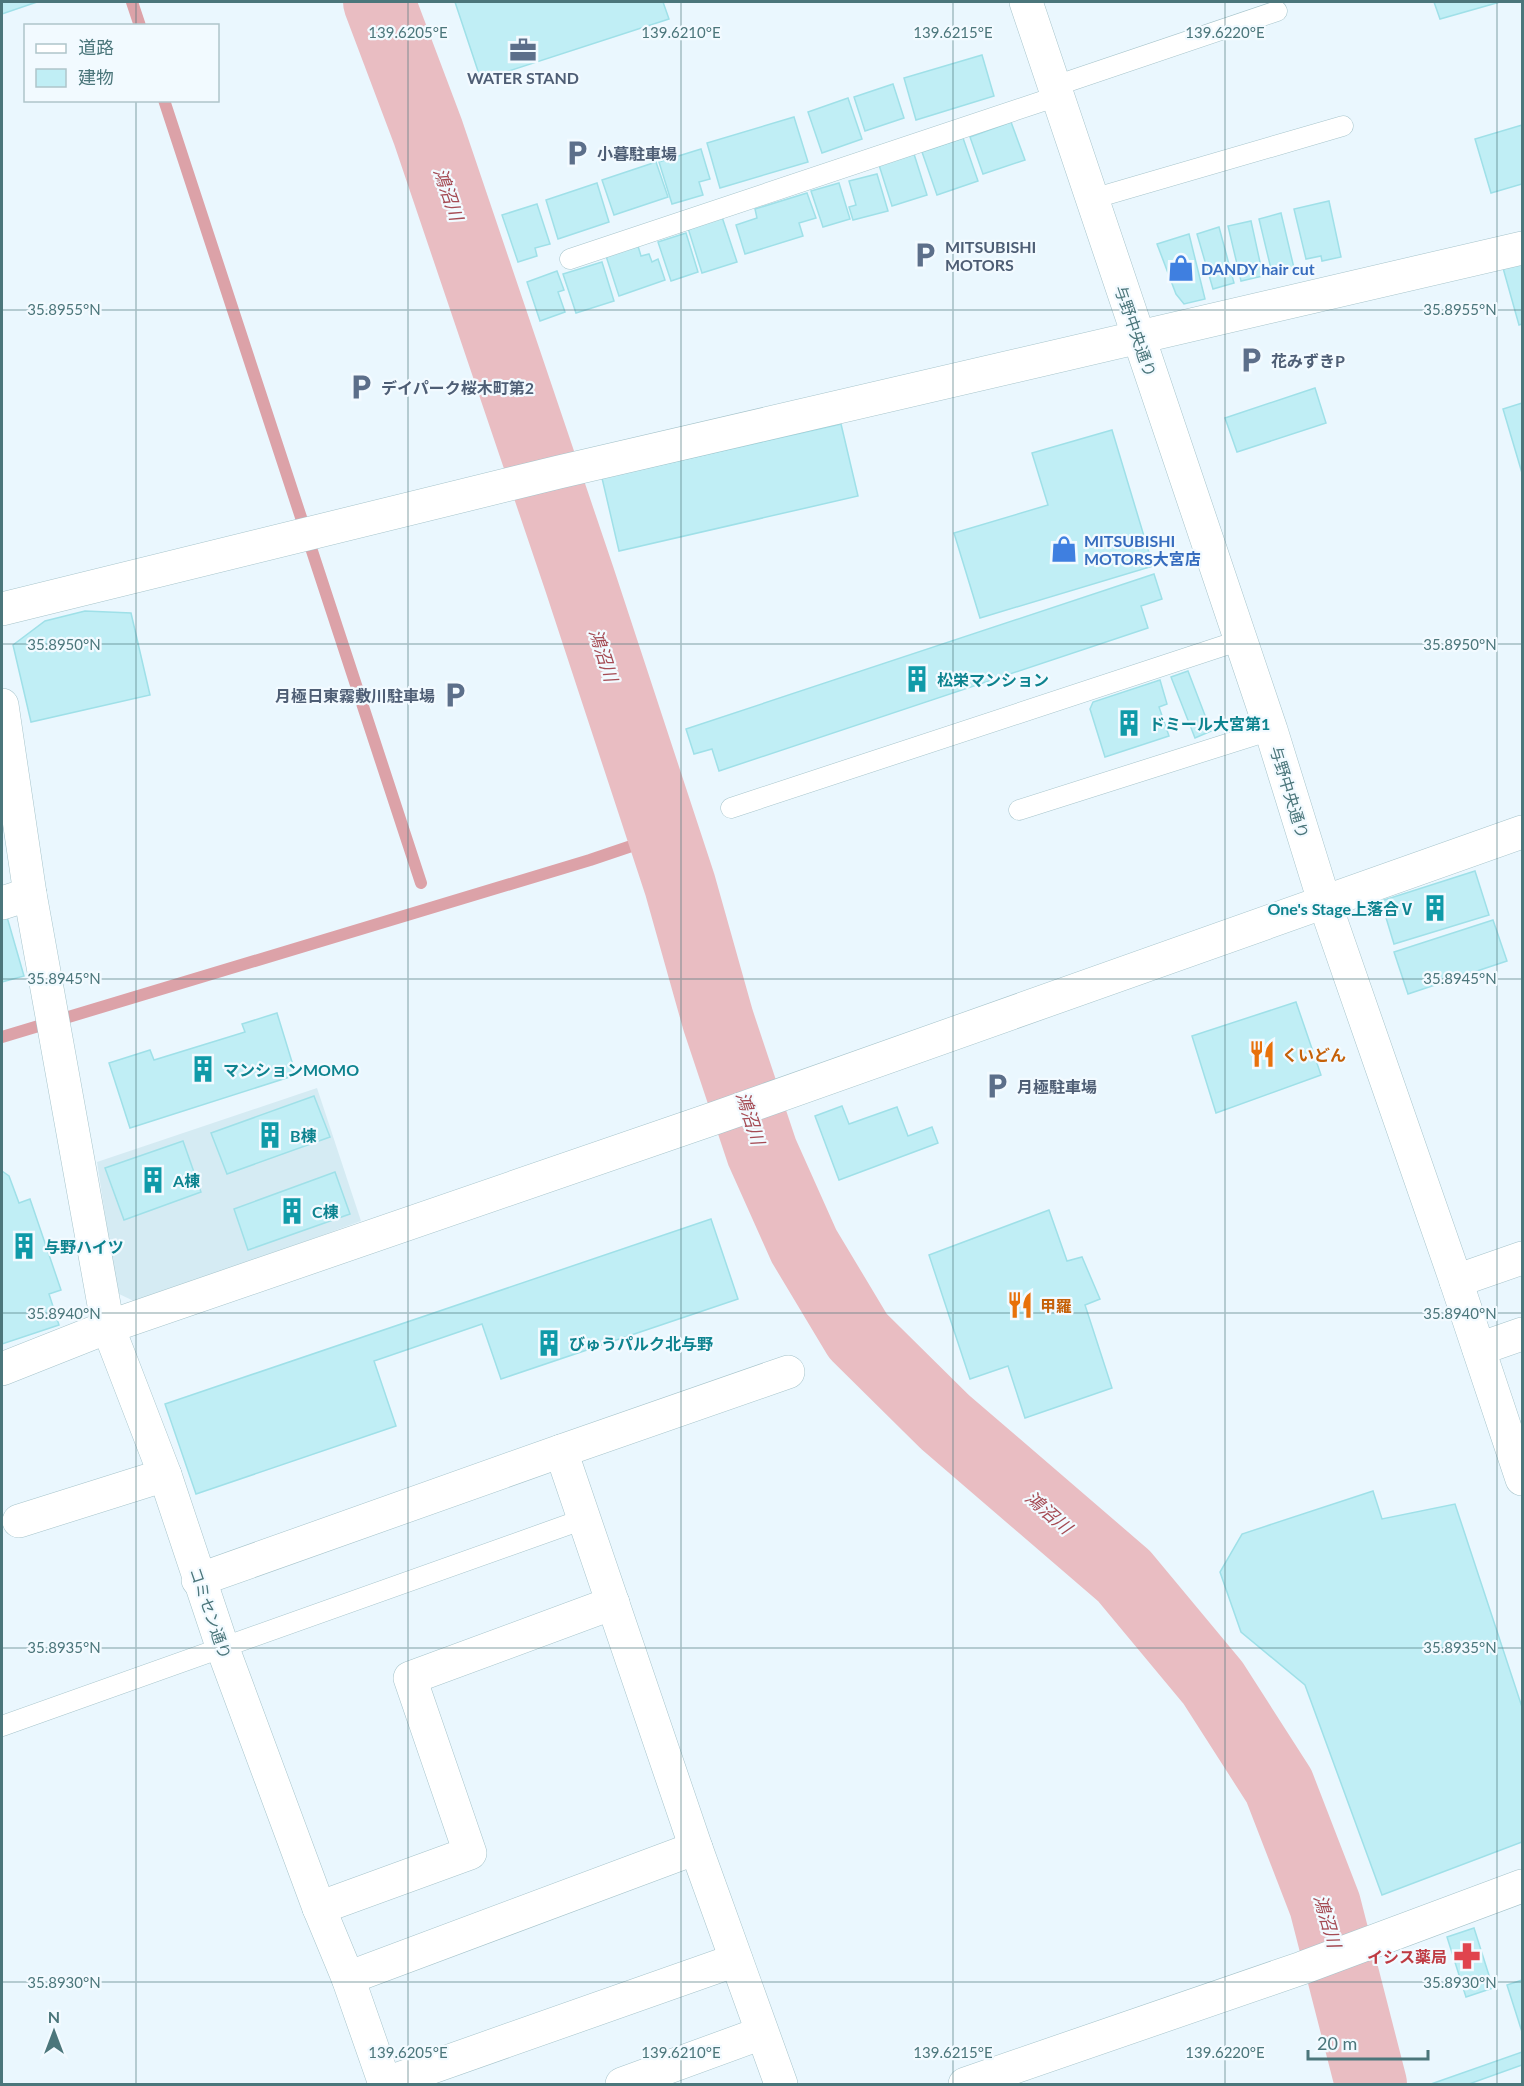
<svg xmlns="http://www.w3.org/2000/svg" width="1524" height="2086" font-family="Lato,'Noto Sans JP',sans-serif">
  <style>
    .residential { fill: #d5ebf3 }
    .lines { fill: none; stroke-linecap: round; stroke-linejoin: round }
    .stream { stroke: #dca2a8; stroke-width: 12 }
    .river { stroke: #e9bdc2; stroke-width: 72 }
    .building { fill: #c0eef5; stroke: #9fe0e8; stroke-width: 1.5 }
    .service-casing { stroke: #a6c4cb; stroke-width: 21 }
    .minor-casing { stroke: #a6c4cb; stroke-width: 34 }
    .tertiary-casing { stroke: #a6c4cb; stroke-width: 34 }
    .service { stroke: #fff; stroke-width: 20 }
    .minor { stroke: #fff; stroke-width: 33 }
    .tertiary { stroke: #fff; stroke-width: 33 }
    .ticks { fill: none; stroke: #4b767b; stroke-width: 1.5; stroke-opacity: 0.45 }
    .labels { text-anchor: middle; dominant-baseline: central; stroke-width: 4.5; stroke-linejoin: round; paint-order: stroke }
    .service-label { font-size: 16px; font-weight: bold; fill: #4e5e75; stroke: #f2faff; text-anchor: start }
    .shop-label { font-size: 16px; font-weight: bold; fill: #366cbe; stroke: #f2faff; text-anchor: start }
    .street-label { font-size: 16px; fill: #4b767b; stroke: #f2faff }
    .culture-label { font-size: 16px; font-weight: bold; fill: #0d838f; stroke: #f2faff; text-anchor: start }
    .food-label { font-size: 16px; font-weight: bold; fill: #c56008; stroke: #f2faff; text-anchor: start }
    .health-label { font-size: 16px; font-weight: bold; fill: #be3a42; stroke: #f2faff; text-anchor: end }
    .water-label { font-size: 18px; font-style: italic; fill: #a54b54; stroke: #f2faff }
    .ticks-label { font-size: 15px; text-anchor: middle; fill: #4b767b; stroke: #f2faff; stroke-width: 4.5; stroke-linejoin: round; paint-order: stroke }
  </style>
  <rect width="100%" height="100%" fill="#eaf7fe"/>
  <!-- residential -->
  <path class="residential" d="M317,1088L361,1221L138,1303L117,1293L97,1162Z"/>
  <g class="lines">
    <!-- stream -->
    <g class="stream">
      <path d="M132,2L140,26"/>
      <path d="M164,100L421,883"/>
      <path d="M2,1037L590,860L664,835"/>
    </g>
    <!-- river -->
    <path class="river" d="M379,2L428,132L579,578L680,885L718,1020L762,1152L804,1246L858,1336L945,1422L1124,1576L1213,1683L1279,1786L1325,1905L1371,2084"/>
  </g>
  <!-- building -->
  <g class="building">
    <path d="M2,2H37L2,14Z"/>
    <path d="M455,2H663L669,19L481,80Z"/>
    <path d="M1434,2H1500L1440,19Z"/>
    <path d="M982,55L994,96L916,120L904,78Z"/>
    <path d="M893,84L904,118L865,131L854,97Z"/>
    <path d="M848,98L862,139L822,153L808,112Z"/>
    <path d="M794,117L808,162L720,188L707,143Z"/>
    <path d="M1011,122L1025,160L983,174L970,137Z"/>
    <path d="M1522,125V184L1491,193L1475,139Z"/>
    <path d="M963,138L978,181L937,195L922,152Z"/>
    <path d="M701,149L710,179L699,182L703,195L672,204L659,162Z"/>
    <path d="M914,154L927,195L892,206L879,165Z"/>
    <path d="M656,162L668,197L614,215L602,180Z"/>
    <path d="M877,174L888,211L853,220L849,207L856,205L849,181Z"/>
    <path d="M597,183L609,222L558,239L546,200Z"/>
    <path d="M839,183L850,219L823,227L811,191Z"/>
    <path d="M807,193L816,218L799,223L803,236L745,254L736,225L757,218L755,209Z"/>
    <path d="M1329,201L1341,257L1322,261L1321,256L1306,259L1294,209Z"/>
    <path d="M537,204L550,244L535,248L537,256L518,262L502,215Z"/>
    <path d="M1281,213L1294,268L1272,273L1259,219Z"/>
    <path d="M722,217L737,262L702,273L688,228Z"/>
    <path d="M1251,221L1263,276L1241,281L1228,226Z"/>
    <path d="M1219,227L1234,283L1213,289L1197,234Z"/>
    <path d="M686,233L698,272L671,281L658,242Z"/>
    <path d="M1189,234L1205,299L1184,304L1176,294L1157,244Z"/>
    <path d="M638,246L641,256L649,254L652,262L658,259L665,280L619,296L606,256Z"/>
    <path d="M602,262L614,301L576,313L563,274Z"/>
    <path d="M1522,262V324L1519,325L1503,268Z"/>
    <path d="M557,271L564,290L558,292L565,312L540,321L527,282Z"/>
    <path d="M1315,388L1326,423L1237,452L1225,418Z"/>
    <path d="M1522,403V473L1503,409Z"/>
    <path d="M841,424L858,496L619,551L602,478Z"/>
    <path d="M1112,430L1153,566L980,618L954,533L1048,505L1032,453Z"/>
    <path d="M1154,574L1162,599L1141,606L1148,628L719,771L712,749L694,754L686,729Z"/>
    <path d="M85,611L131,613L150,695L31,722L13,645L45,621Z"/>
    <path d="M1188,671L1211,731L1195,738L1171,677Z"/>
    <path d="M1160,680L1167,704L1159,707L1169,736L1105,757L1090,709L1093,702Z"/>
    <path d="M1475,871L1489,915L1394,944L1381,901Z"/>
    <path d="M7,917L24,976L2,982V918Z"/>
    <path d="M1493,920L1507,961L1408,994L1394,952Z"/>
    <path d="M1296,1002L1321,1075L1216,1113L1192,1036Z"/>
    <path d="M277,1013L296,1075L130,1128L109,1063L150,1050L154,1060L245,1032L242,1024Z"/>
    <path d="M314,1096L330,1137L227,1174L211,1133Z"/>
    <path d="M842,1106L849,1124L897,1107L908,1136L932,1127L938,1143L839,1180L815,1116Z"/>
    <path d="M183,1141L201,1192L124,1220L105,1168Z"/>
    <path d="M2,1171L9,1176L19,1203L30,1199L61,1290L49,1294L59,1325L2,1344Z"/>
    <path d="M335,1172L350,1214L248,1250L234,1209Z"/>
    <path d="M1049,1210L1067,1261L1082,1257L1100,1299L1085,1305L1112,1388L1025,1418L1008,1366L970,1379L929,1255Z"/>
    <path d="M711,1219L738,1299L501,1379L482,1324L374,1361L396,1426L196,1494L165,1404Z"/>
    <path d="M1373,1491L1382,1519L1455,1504L1522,1707V1842L1382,1895L1305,1685L1241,1632L1220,1572L1242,1534Z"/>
    <path d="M1474,1928L1493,1988L1466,1997L1447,1937Z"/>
    <path d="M1522,1980V2032L1507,1985Z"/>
    <path d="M1522,2052V2065L1469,2084H1431Z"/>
  </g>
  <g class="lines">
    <defs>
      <g id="service">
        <path d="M1055,86L1277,11"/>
        <path d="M1092,199L1343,126"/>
        <path d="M570,259L1058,96"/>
        <path d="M731,808L1241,640"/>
        <path d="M1019,810L1271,730"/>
        <path d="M2,1726L584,1519"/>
      </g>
      <g id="minor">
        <path d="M2,609L559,472L1522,248"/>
        <path d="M2,705L30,894L108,1327L165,1475L223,1649L319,1908L348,1978L385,2084"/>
        <path d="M2,903L30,894"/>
        <path d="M1456,1281L1522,1258"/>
        <path d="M1479,1349L1522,1334"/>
        <path d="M2,1369L108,1327L718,1117L1522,832"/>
        <path d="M561,1451L696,1848L781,2084"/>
        <path d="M19,1521L165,1475"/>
        <path d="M198,1580L561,1451L788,1372"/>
        <path d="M319,1908L470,1853L410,1678L613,1603"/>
        <path d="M348,1978L696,1848"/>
        <path d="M384,2084L736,1960"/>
        <path d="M622,2084L762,2033"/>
        <path d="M965,2084L1302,1968L1522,1886"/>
      </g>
      <path id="tertiary" d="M1026,2L1271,730L1324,901L1456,1281L1522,1479"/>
    </defs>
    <!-- service casing -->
    <use href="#service" class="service-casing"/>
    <!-- minor casing -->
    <use href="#minor" class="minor-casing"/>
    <!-- tertiary casing -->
    <use href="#tertiary" class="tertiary-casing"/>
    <!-- service -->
    <use href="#service" class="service"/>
    <!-- minor -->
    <use href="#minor" class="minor"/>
    <!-- tertiary -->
    <use href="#tertiary" class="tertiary"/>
  </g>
  <!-- ticks -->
  <path class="ticks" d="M136,2V26M408,2V2084M681,2V2084M953,2V2084M1225,2V2084M1497,2V2084M136,100V2084M2,310H1522M2,644H1522M2,979H1522M2,1313H1522M2,1648H1522M2,1982H1522"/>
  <!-- icons -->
  <defs>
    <symbol id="office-bare" viewBox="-9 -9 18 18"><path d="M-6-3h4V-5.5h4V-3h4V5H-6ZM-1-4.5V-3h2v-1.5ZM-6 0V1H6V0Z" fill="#5c6f8a" stroke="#f2faff" stroke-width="2.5" paint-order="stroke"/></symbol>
    <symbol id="parking-bare" viewBox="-9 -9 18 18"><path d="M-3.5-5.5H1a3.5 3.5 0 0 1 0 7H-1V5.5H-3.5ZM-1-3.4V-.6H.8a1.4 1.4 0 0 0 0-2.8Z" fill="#5c6f8a" stroke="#f2faff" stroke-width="2.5" paint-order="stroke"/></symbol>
    <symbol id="shop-bare" viewBox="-9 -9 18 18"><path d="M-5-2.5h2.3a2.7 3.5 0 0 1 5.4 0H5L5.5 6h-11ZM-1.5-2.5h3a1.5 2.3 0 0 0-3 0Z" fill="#3f7fe0" stroke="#f2faff" stroke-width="2.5" paint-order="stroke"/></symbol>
    <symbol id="building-bare" viewBox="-9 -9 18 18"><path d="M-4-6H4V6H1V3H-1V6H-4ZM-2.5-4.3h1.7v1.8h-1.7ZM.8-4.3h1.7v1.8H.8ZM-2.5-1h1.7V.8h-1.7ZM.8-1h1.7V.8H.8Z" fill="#0f9aa8" stroke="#f2faff" stroke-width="2.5" paint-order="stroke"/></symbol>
    <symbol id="restaurant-bare" viewBox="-9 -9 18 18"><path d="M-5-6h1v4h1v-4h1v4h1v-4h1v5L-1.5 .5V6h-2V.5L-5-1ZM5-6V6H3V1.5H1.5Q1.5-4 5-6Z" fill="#e8710a" stroke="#f2faff" stroke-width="2.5" paint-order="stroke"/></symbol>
    <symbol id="pharmacy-bare" viewBox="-9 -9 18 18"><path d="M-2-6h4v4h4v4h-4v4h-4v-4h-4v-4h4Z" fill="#e0444e" stroke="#f2faff" stroke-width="2.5" paint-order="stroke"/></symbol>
  </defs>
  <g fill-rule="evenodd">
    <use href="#office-bare" x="504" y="31" width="38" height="38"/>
    <use href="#parking-bare" x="558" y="134" width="38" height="38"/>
    <use href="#parking-bare" x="906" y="236" width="38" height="38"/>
    <use href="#shop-bare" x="1162" y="249" width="38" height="38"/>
    <use href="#parking-bare" x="1232" y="341" width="38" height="38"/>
    <use href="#parking-bare" x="342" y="368" width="38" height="38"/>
    <use href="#shop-bare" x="1045" y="530" width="38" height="38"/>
    <use href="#building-bare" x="898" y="660" width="38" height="38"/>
    <use href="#parking-bare" x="436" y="676" width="38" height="38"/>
    <use href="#building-bare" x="1110" y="704" width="38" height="38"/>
    <use href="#building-bare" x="1416" y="889" width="38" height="38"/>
    <use href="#restaurant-bare" x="1243" y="1035" width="38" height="38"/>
    <use href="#building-bare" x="184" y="1050" width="38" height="38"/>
    <use href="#parking-bare" x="978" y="1067" width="38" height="38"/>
    <use href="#building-bare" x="251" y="1116" width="38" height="38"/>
    <use href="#building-bare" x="134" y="1161" width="38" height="38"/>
    <use href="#building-bare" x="273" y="1192" width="38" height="38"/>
    <use href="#building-bare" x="5" y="1227" width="38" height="38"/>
    <use href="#restaurant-bare" x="1001" y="1286" width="38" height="38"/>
    <use href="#building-bare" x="530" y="1324" width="38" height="38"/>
    <use href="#pharmacy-bare" x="1448" y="1937" width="38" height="38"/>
  </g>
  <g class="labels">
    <!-- service labels -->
    <g class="service-label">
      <text x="523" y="77" text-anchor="middle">WATER STAND</text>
      <text x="597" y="153">小暮駐車場</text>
      <text x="945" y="246">MITSUBISHI<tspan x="945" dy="18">MOTORS</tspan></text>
      <text x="1271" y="360">花みずきP</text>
      <text x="381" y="387">デイパーク桜木町第2</text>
      <text x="435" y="695" text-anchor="end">月極日東霧敷川駐車場</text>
      <text x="1017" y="1086">月極駐車場</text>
    </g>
    <!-- shop labels -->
    <g class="shop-label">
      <text x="1201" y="268">DANDY hair cut</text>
      <text x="1084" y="540">MITSUBISHI<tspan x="1084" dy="18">MOTORS大宮店</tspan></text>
    </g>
    <!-- street labels -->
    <g class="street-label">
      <text transform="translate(1136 331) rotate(71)">与野中央通り</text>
      <text transform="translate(1290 792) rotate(73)">与野中央通り</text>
      <text transform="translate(211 1613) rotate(71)">コミセン通り</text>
    </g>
    <!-- culture labels -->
    <g class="culture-label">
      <text x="937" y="679">松栄マンション</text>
      <text x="1149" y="723">ドミール大宮第1</text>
      <text x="1415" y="908" text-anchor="end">One's Stage上落合Ⅴ</text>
      <text x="223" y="1069">マンションMOMO</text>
      <text x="290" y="1135">B棟</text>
      <text x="173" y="1180">A棟</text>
      <text x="312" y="1211">C棟</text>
      <text x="44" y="1246">与野ハイツ</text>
      <text x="569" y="1343">びゅうパルク北与野</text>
    </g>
    <!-- food labels -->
    <g class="food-label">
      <text x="1282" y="1054">くいどん</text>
      <text x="1040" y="1305">甲羅</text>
    </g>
    <!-- health labels -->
    <g class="health-label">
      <text x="1447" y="1956">イシス薬局</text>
    </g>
    <!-- water labels -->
    <g class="water-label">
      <text transform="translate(449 194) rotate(71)">鴻沼川</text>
      <text transform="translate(604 655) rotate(72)">鴻沼川</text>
      <text transform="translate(751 1118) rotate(72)">鴻沼川</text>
      <text transform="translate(1049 1512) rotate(41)">鴻沼川</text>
      <text transform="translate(1328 1921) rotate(74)">鴻沼川</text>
    </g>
  </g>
  <g class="ticks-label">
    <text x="408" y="38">139.6205°E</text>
    <text x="681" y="38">139.6210°E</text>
    <text x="953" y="38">139.6215°E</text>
    <text x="1225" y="38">139.6220°E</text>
    <text x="64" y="315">35.8955°N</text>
    <text x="1460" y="315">35.8955°N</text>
    <text x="64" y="650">35.8950°N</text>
    <text x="1460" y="650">35.8950°N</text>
    <text x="64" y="984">35.8945°N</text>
    <text x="1460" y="984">35.8945°N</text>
    <text x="64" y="1319">35.8940°N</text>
    <text x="1460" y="1319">35.8940°N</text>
    <text x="64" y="1653">35.8935°N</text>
    <text x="1460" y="1653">35.8935°N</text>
    <text x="64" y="1988">35.8930°N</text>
    <text x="1460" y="1988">35.8930°N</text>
    <text x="408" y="2058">139.6205°E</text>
    <text x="681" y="2058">139.6210°E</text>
    <text x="953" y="2058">139.6215°E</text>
    <text x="1225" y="2058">139.6220°E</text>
  </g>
  <!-- border -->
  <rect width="1524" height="2086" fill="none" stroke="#4b767b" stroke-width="6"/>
  <!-- legend -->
  <rect x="24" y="24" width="195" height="78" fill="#f2faff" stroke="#afc5ca" stroke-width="1.5"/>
  <rect x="36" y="44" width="30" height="9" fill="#ffffff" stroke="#afc5ca" stroke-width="1.5"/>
  <text x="78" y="54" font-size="18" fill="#4b767b">道路</text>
  <rect x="36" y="69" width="30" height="18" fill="#c0eef5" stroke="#afc5ca" stroke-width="1.5"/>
  <text x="78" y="84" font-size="18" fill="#4b767b">建物</text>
  <!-- north arrow -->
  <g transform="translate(54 2032)" stroke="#f2faff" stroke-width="4.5" paint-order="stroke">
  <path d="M0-4.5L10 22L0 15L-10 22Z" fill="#4b767b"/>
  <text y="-9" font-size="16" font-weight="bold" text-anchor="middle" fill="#4b767b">N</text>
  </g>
  <!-- scale -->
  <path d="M1308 2050v9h120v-9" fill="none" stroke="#4b767b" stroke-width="3"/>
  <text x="1317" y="2050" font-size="18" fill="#4b767b" stroke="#f2faff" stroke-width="4.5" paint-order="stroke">20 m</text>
</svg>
